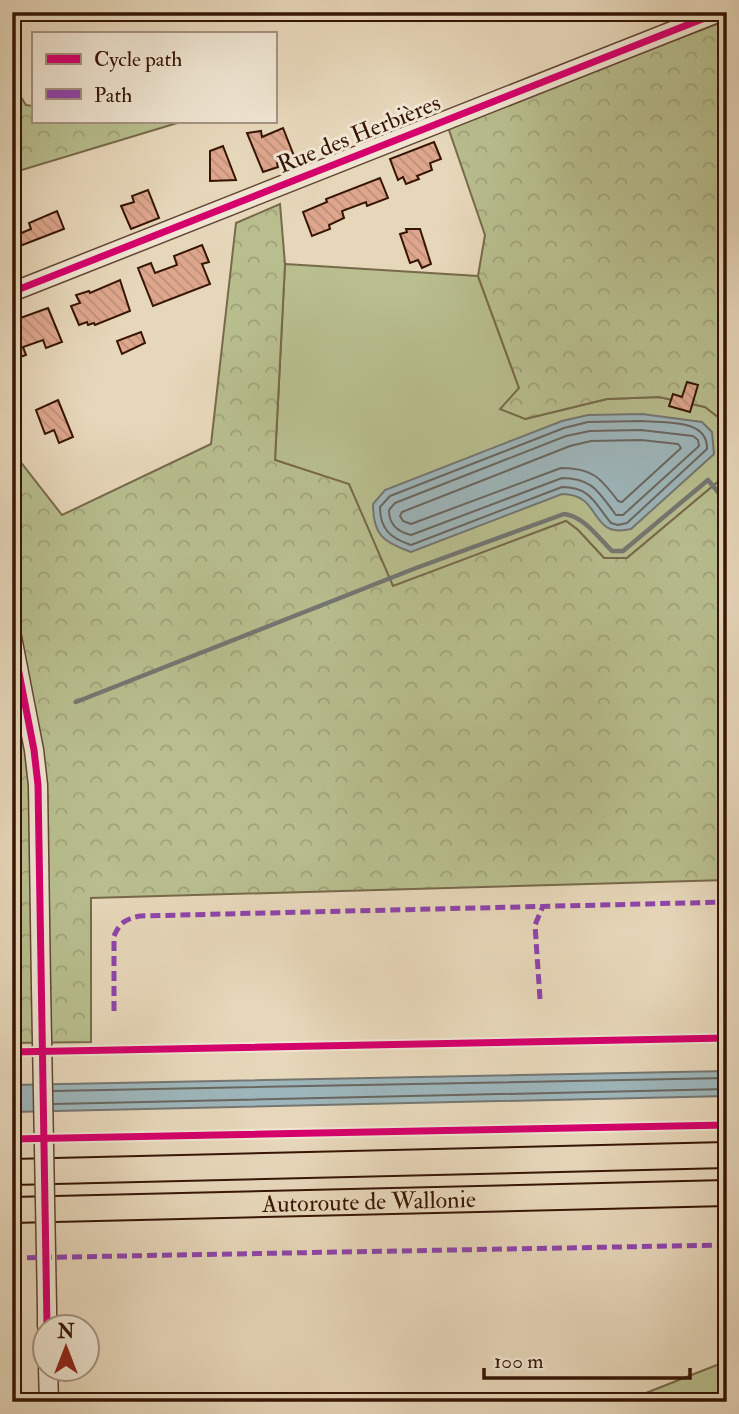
<svg xmlns="http://www.w3.org/2000/svg" width="739" height="1414" font-family="'IM FELL Double Pica',serif">
  <style>
    .grass { fill: #b8be8e; stroke: #776a4a; stroke-width: 2 }
    .forest { fill: url(#forest-crowns); stroke: #776a4a; stroke-width: 2 }
    .water { fill: #9db6bb; stroke: #747672; stroke-width: 2 }
    .lines { fill: none; stroke-linecap: round; stroke-linejoin: round }
    .shore { stroke: #6a6660; stroke-width: 2 }
    .stream { stroke: #747672; stroke-width: 4.5 }
    .building { fill: url(#building-back-hatch); stroke: #361505; stroke-width: 2 }
    .minor-casing { stroke: #624632; stroke-width: 21 }
    .highway-casing { stroke: #361505; stroke-width: 28 }
    .minor { stroke: #efe5d2; stroke-width: 18 }
    .highway { stroke: #e7d7ba; stroke-width: 24 }
    .minor-bridge-casing { stroke: #624632; stroke-width: 21; stroke-linecap: butt }
    .minor-bridge { stroke: #efe5d2; stroke-width: 18 }
    .quiet { stroke: #8e44ad; stroke-width: 5; stroke-dasharray: 10 5; stroke-linecap: butt }
    .cycleway-casing { stroke: #efe5d2; stroke-width: 11 }
    .cycleway { stroke: #d6006c; stroke-width: 7 }
    .labels { text-anchor: middle; dominant-baseline: central; stroke-width: 6; stroke-linejoin: round; paint-order: stroke }
    .street-label { font-size: 24px; fill: #361505; stroke: #efe5d2 }
  </style>
  <defs>
    <pattern id="forest-crowns" width="20" height="18" patternUnits="userSpaceOnUse" patternTransform="scale(1.75)"><rect width="20" height="18" fill="#b8be8e"/><path d="M2 6a3 3 0 1 1 6 0M12 15a3 3 0 1 1 6 0" fill="none" stroke="#9fa279"/></pattern>
    <pattern id="building-back-hatch" width="6" height="6" patternUnits="userSpaceOnUse" patternTransform="scale(1.75)"><rect width="6" height="6" fill="#dda68d"/><path d="M-1 5l2 2M0 0l6 6M5-1l2 2" fill="none" stroke="#be8e78"/></pattern>
  </defs>
  <rect width="100%" height="100%" fill="#e7d7ba"/>
  <filter id="stains"><feTurbulence type="fractalNoise" baseFrequency=".00286" numOctaves="4"/><feColorMatrix values="0 0 0 0 .2 0 0 0 0 .09 0 0 0 0 .02 0 0 0 .5 -.17"/></filter>
  <radialGradient id="worn" r=".72"><stop offset=".6" stop-color="#630" stop-opacity="0"/><stop offset="1" stop-color="#630" stop-opacity=".3"/></radialGradient>
  <!-- grass -->
  <g class="grass">
    <path d="M285,264L478,276L519,388L525,419L607,399L659,397L705,407L727,424V466L720,480L627,558H604L578,530L566,521L393,587L349,485L275,460Z"/>
    <path d="M727,1361V1402H623Z"/>
  </g>
  <!-- forest -->
  <g class="forest">
    <path d="M727,20V424L705,407L659,397L607,399L525,419L500,409L519,388L478,276L485,235L448,127Z"/>
    <path d="M12,83L26,105L33,106V121H184L12,173Z"/>
    <path d="M280,204L285,264L275,460L349,484L393,586L566,521L578,530L604,558H627L720,480L727,466V880L91,898V1042L12,1043V451L62,515L211,444L236,223Z"/>
  </g>
  <!-- water -->
  <g class="water">
    <path d="M642,414L702,422L712,432L714,454L631,529C588,539 603,494 562,494L411,552C383,542 373,535 373,504L385,490L562,421L588,415Z"/>
    <path d="M727,1071V1096L12,1112V1085Z"/>
  </g>
  <g class="lines">
    <!-- shore -->
    <g class="shore">
      <path d="M642,421C664,423 708,418 707,449L627,523L618,525L611,523C595,504 591,487 562,487L411,545C390,538 380,529 380,507L390,496L564,428L588,422Z"/>
      <path d="M641,430L693,436L698,440L699,446L623,515H616C599,493 593,478 562,478L411,535C398,532 389,525 389,510L395,503L566,436L590,431Z"/>
      <path d="M641,440L678,444L681,448L622,502L618,501C600,477 592,468 561,468L411,524L403,521L400,516L402,512L570,446L591,441Z"/>
      <path d="M53,1091L727,1078"/>
      <path d="M54,1104L727,1089"/>
    </g>
    <!-- stream -->
    <path class="stream" d="M76,702L416,568L564,514C583,516 598,537 612,551H623L708,480L727,503"/>
  </g>
  <!-- building -->
  <g class="building">
    <path d="M283,128L294,156L277,163L278,167L263,172L247,133L261,131L262,137Z"/>
    <path d="M434,142L441,159L430,163L432,170L417,176L419,179L406,184L403,177L398,180L390,159Z"/>
    <path d="M223,146L236,180L210,181V151Z"/>
    <path d="M380,178L388,198L367,206L366,202L342,211L344,218L329,225L330,229L312,236L303,212L327,202L326,199Z"/>
    <path d="M148,190L159,218L131,229L121,206L134,202L132,196Z"/>
    <path d="M57,211L64,229L12,249V237L31,229L29,223Z"/>
    <path d="M406,229H420L431,264L422,268L418,260L410,263L400,234L407,232Z"/>
    <path d="M202,245L209,262L202,264L210,284L153,306L138,268L151,263L155,273L177,265L174,256Z"/>
    <path d="M120,280L130,311L95,325L94,323L88,325L87,322L79,325L71,306L80,303L76,295L89,291L90,293Z"/>
    <path d="M48,308L62,342L46,348L43,340L23,347L26,355L12,360V321Z"/>
    <path d="M141,332L145,343L122,354L117,341Z"/>
    <path d="M687,382L698,385L690,412L669,406L673,394L682,397Z"/>
    <path d="M58,400L73,437L59,443L54,430L45,434L36,410Z"/>
  </g>
  <g class="lines">
    <defs>
      <g id="minor">
        <path d="M12,292L720,12"/>
        <path d="M12,637L34,750L38,785L41,987"/>
        <path d="M47,1307V1326"/>
        <path d="M48,1368L49,1402"/>
      </g>
      <g id="highway">
        <path d="M12,1172L727,1155"/>
        <path id="s1" d="M12,1210L727,1193"/>
      </g>
    </defs>
    <!-- minor casing -->
    <use href="#minor" class="minor-casing"/>
    <!-- highway casing -->
    <use href="#highway" class="highway-casing"/>
    <!-- minor -->
    <use href="#minor" class="minor"/>
    <!-- highway -->
    <use href="#highway" class="highway"/>
    <defs>
      <path id="minor-bridge" d="M41,987L47,1307"/>
    </defs>
    <!-- minor-bridge casing -->
    <use href="#minor-bridge" class="minor-bridge-casing"/>
    <!-- minor-bridge -->
    <use href="#minor-bridge" class="minor-bridge"/>
    <!-- quiet -->
    <g class="quiet">
      <path d="M540,999L535,925L543,906"/>
      <path d="M114,1011V936C120,922 126,919 140,916L727,902"/>
      <path d="M12,1258L727,1245"/>
    </g>
    <defs>
      <g id="cycleway">
        <path d="M12,292L720,12"/>
        <path d="M12,637L34,750L38,785L47,1326"/>
        <path d="M12,1052L727,1038"/>
        <path d="M12,1139L727,1125"/>
      </g>
    </defs>
    <!-- cycleway casing -->
    <use href="#cycleway" class="cycleway-casing"/>
    <!-- cycleway -->
    <use href="#cycleway" class="cycleway"/>
  </g>
  <g class="labels">
    <!-- street labels -->
    <g class="street-label">
      <text transform="translate(359 134) rotate(-22)">Rue des Herbières</text>
      <text stroke="none"><textPath href="#s1" startOffset="357">Autoroute de Wallonie</textPath></text>
    </g>
  </g>
  <!-- margin -->
  <rect width="739" height="1414" fill="none" stroke="#e7d7ba" stroke-width="42"/>
  <rect x="14" y="14" width="711" height="1386" fill="none" stroke="#361505" stroke-width="3.5"/>
  <rect x="21" y="21" width="697" height="1372" fill="none" stroke="#361505" stroke-width="2"/>
  <!-- legend -->
  <rect x="32" y="32" width="245" height="91" fill="#efe5d2" stroke="#a59280" stroke-width="2"/>
  <rect x="46" y="54" width="35" height="10" fill="#d6006c" stroke="#a59280" stroke-width="2"/>
  <text x="94" y="66" font-size="21" fill="#361505">Cycle path</text>
  <rect x="46" y="89" width="35" height="10" fill="#8e44ad" stroke="#a59280" stroke-width="2"/>
  <text x="94" y="102" font-size="21" fill="#361505">Path</text>
  <!-- north arrow -->
  <g transform="translate(66 1348)"><circle r="33" fill="#efe5d2" stroke="#a59280" stroke-width="2"/>
  <path d="M0-5L12 26L0 18L-12 26Z" fill="#8f2418"/>
  <text y="-10" font-size="19" font-weight="bold" text-anchor="middle" fill="#361505">N</text>
  </g>
  <!-- scale -->
  <path d="M484 1368v10h206v-10" fill="none" stroke="#361505" stroke-width="3.5"/>
  <text x="494" y="1368" font-size="21" fill="#361505" stroke="#efe5d2" stroke-width="5" paint-order="stroke">100 m</text>
  <rect width="100%" height="100%" filter="url(#stains)"/>
  <rect width="100%" height="100%" fill="url(#worn)"/>
</svg>
